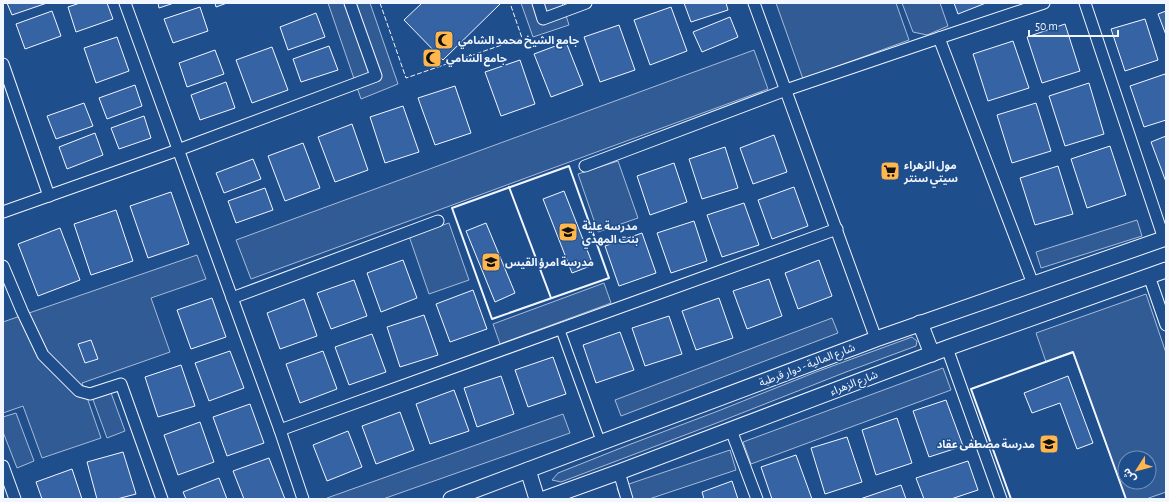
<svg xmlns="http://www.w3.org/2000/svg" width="1169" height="502" font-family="'Alegreya Sans','Noto Sans Arabic',sans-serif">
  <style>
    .built { fill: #305b95; stroke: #a8bbd7; fill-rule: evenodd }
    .building { fill: #3563a3; stroke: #f2f6ff }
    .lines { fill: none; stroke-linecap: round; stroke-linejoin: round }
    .pedestrian-casing { stroke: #f2f6ff; stroke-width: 10 }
    .minor-casing { stroke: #f2f6ff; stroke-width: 13 }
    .secondary-casing { stroke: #f2f6ff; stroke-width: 17 }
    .pedestrian { stroke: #1f4e8c; stroke-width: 8 }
    .minor { stroke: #1f4e8c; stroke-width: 11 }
    .secondary { stroke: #1f4e8c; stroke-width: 15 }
    .fence { stroke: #f2f6ff; stroke-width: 1; stroke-dasharray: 5 2; stroke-linecap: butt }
    .wall { stroke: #f2f6ff; stroke-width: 2 }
    .labels { text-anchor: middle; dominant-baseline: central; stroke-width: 3; stroke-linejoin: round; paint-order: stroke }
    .poi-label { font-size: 11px; font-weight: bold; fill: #f2f6ff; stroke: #1f4e8c; text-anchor: start }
    .street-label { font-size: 11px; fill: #f2f6ff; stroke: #1f4e8c }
  </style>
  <rect width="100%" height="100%" fill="#1f4e8c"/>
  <!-- built -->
  <g class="built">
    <path d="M328,3H370L398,84L361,99Z"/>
    <path d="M521,3H562L569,25L533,37Z"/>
    <path d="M776,3H896L909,40L803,79Z"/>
    <path d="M902,3H940L948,26L927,35L913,32Z"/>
    <path d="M754,50L768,89L251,279L236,240Z"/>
    <path d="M618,161L638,218L598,232L578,174Z"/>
    <path d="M1137,220L1142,236L1041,268L1036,252Z"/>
    <path d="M449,223L469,280L429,294L409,236Z"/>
    <path d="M197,255L206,279L151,298L170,352L82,383L101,438L42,458L23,406L3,413V322Z"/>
    <path d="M604,283L611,303L500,344L493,324Z"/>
    <path d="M1146,294L1166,353V492L1146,499H1126L1073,353L1046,362L1036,333ZM1125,458H1149V482H1125Z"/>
    <path d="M832,318L838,333L621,416L615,400Z"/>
    <path d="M912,337L917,341L916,346L846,372L714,424L561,482L552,480L558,473L631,444L718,411L816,372Z"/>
    <path d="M943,368L951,390L751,464L743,442Z"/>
    <path d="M110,390L125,431L107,438L92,397Z"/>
    <path d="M16,413L34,461L17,468L3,432V417Z"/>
    <path d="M563,414L570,433L383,499H327V498Z"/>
    <path d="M730,450L736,470L649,499H621L617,488Z"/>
  </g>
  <!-- building -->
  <g class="building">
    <path d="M7,3H47L12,15Z"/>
    <path d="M80,3H107L113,19L76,32L68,7Z"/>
    <path d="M158,3H174L159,8Z"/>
    <path d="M215,3H227L216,7Z"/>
    <path d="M422,3H501L443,60L404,20Z"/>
    <path d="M684,3H726L728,10L691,22Z"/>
    <path d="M954,3H986L958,14Z"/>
    <path d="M200,7L208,31L173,43L164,19Z"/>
    <path d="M671,7L687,51L650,65L634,20Z"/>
    <path d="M52,11L61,36L25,49L16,24Z"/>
    <path d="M1166,11V35L1158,14Z"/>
    <path d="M316,13L325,37L288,50L280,27Z"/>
    <path d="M730,17L738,37L702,52L693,32Z"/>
    <path d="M1145,19L1158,60L1125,71L1111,29Z"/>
    <path d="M1065,24L1080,71L1042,83L1027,37Z"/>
    <path d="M619,25L635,70L600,82L584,37Z"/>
    <path d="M117,37L129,71L96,83L84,48Z"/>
    <path d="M1013,41L1029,88L988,101L973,54Z"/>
    <path d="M566,42L583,85L551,97L534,54Z"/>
    <path d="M329,46L338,70L301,82L293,59Z"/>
    <path d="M272,47L288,90L252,103L236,60Z"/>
    <path d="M215,50L224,74L187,87L179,63Z"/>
    <path d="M520,60L535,104L501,116L485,72Z"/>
    <path d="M1165,74L1166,78V120L1144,127L1130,86Z"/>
    <path d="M226,82L235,108L200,120L191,95Z"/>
    <path d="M1089,83L1104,134L1065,146L1049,96Z"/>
    <path d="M135,85L142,106L107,119L99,98Z"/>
    <path d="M455,86L471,133L435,145L418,98Z"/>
    <path d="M84,103L93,126L56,139L47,116Z"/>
    <path d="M1036,103L1051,151L1012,163L997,115Z"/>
    <path d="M403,106L419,152L385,163L370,117Z"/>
    <path d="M144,116L151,138L119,149L111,128Z"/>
    <path d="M352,124L368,170L335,182L318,137Z"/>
    <path d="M95,133L103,155L67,169L59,147Z"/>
    <path d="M774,135L787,172L753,184L740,148Z"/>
    <path d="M1166,136V182L1151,142Z"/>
    <path d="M303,143L320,188L285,201L268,156Z"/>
    <path d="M1110,146L1126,195L1087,208L1071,159Z"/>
    <path d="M725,147L738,188L702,199L689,159Z"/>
    <path d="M253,159L261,179L224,193L216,173Z"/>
    <path d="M674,163L687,202L650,215L637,176Z"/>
    <path d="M1058,166L1073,214L1035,225L1020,178Z"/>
    <path d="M794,187L808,226L772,239L758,200Z"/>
    <path d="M265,188L273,210L236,223L228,201Z"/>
    <path d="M564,191L593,265L572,273L543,199Z"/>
    <path d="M171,192L189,244L148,258L130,206Z"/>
    <path d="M744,203L759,245L722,257L707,215Z"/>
    <path d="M116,210L133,261L91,275L74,224Z"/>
    <path d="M694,221L707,261L671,273L657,233Z"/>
    <path d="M486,223L515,293L495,302L466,231Z"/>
    <path d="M60,228L80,280L38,296L18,244Z"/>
    <path d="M642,233L656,273L619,286L605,246Z"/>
    <path d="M403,260L417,298L381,312L367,273Z"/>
    <path d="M819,260L832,296L798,309L785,273Z"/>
    <path d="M769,279L782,316L747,329L733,291Z"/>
    <path d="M354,280L367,316L331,329L317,293Z"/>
    <path d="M473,290L487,329L450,342L436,304Z"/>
    <path d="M212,298L226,337L191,349L177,310Z"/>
    <path d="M719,298L733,338L696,350L682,311Z"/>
    <path d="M304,299L317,336L280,349L267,313Z"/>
    <path d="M424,315L438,355L400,367L387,327Z"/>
    <path d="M669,316L682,354L645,366L632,328Z"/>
    <path d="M620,332L634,370L596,383L583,345Z"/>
    <path d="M372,334L386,372L349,385L335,347Z"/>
    <path d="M91,340L98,359L85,363L78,344Z"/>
    <path d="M230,351L244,388L209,401L195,363Z"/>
    <path d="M323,351L337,389L300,403L286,364Z"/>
    <path d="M553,357L566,394L528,407L515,370Z"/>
    <path d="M181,365L195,406L158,417L145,377Z"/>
    <path d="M501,376L514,414L477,427L464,388Z"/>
    <path d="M1068,376L1093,443L1077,449L1060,403L1032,413L1024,393Z"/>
    <path d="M454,390L469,431L430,444L416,404Z"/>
    <path d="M946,400L963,446L929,457L913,411Z"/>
    <path d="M250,404L264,443L227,456L213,417Z"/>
    <path d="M400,412L414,450L376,464L362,426Z"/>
    <path d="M897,418L912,463L876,475L862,430Z"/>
    <path d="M200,422L214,462L178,475L164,435Z"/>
    <path d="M348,431L362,467L327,481L313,445Z"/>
    <path d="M847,437L862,482L825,494L811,448Z"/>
    <path d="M123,452L136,494L117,499H97L87,462Z"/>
    <path d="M796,455L812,499H772L761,467Z"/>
    <path d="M269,458L285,499H244L233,471Z"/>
    <path d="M968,461L978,490L951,499H924L916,478Z"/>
    <path d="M72,469L82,499H42L36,482Z"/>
    <path d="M219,478L227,499H186L183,492Z"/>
    <path d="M732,481L738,499H704L702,492Z"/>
    <path d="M901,485L906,499H860Z"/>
  </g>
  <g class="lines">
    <defs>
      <path id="pedestrian" d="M560,329L601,442"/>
      <g id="minor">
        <path d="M125,3L280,430L303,499"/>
        <path d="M538,3L543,19L586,3"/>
        <path d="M754,3L876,339"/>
        <path d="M1085,3L1164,239"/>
        <path d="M939,38L1044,3"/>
        <path d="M3,64L49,196"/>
        <path d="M585,166L786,90L939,38L1033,284"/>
        <path d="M3,212L178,150L376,76L350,3"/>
        <path d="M3,266L22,311L43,355L79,391L90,394L121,384L162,499"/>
        <path d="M1149,276L1166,325"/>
        <path d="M232,298L438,221"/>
        <path d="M947,348L1001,499"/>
        <path d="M280,430L837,229"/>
        <path d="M731,430L757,499"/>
        <path d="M3,466L15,499"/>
        <path d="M619,472L627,499"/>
      </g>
      <g id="secondary">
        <path d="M920,323L932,354"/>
        <path d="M528,470L537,499"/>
        <path d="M451,499L876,339L1166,238"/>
        <path d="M544,499L619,472L947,348L1166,270"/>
      </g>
    </defs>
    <!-- pedestrian casing -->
    <use href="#pedestrian" class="pedestrian-casing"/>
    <!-- minor casing -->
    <use href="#minor" class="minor-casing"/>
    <!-- secondary casing -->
    <use href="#secondary" class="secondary-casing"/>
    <!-- pedestrian -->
    <use href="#pedestrian" class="pedestrian"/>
    <!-- minor -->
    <use href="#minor" class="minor"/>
    <!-- secondary -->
    <use href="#secondary" class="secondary"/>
    <!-- fence -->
    <path class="fence" d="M380,3L406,78L522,38L510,3"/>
    <!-- wall -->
    <g class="wall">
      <path d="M569,166L609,278L492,319L452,208Z"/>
      <path d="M509,187L551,298"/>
      <path d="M1011,499L971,389L1073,352L1126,499"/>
    </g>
  </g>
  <!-- icons -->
  <defs>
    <symbol id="mosque-square" viewBox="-11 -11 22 22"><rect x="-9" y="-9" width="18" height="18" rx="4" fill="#ffb74d" stroke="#1f4e8c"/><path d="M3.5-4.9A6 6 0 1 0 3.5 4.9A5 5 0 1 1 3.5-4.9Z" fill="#111"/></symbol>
    <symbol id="supermarket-square" viewBox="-11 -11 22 22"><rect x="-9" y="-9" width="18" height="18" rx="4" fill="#ffb74d" stroke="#1f4e8c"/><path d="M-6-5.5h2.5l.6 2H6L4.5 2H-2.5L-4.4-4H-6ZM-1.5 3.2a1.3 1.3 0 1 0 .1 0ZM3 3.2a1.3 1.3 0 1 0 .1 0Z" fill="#111"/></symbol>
    <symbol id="school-square" viewBox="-11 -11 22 22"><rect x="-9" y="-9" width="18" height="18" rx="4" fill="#ffb74d" stroke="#1f4e8c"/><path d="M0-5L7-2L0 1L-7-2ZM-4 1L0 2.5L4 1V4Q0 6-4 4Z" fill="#111"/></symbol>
  </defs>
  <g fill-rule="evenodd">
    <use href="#mosque-square" x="433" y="29" width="22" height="22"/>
    <use href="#mosque-square" x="421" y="47" width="22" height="22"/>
    <use href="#supermarket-square" x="879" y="160" width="22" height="22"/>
    <use href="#school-square" x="557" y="221" width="22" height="22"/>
    <use href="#school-square" x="480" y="251" width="22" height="22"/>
    <use href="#school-square" x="1038" y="433" width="22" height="22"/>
  </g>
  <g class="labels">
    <!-- poi labels -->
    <g class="poi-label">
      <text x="458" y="40">جامع الشيخ محمد الشامي</text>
      <text x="446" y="58">جامع الشامي</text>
      <text x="904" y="165">مول الزهراء<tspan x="904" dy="13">سيتي سنتر</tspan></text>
      <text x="582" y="226">مدرسة علية<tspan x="582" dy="13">بنت المهدي</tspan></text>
      <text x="505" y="262">مدرسة امرؤ القيس</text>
      <text x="1035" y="444" text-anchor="end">مدرسة مصطفى عقاد</text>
    </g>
    <!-- street labels -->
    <g class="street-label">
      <text transform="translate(807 365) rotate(-21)">شارع المالية - دوار قرطبة</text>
      <text transform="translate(854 383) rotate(-21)">شارع الزهراء</text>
    </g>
  </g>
  <!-- border -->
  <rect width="1169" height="502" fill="none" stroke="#f2f6ff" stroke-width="8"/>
  <!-- north arrow -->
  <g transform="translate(1137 470) rotate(234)"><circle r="19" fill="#1f4e8c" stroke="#7391ba"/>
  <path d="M0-3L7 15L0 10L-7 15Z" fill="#ffb74d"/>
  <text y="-6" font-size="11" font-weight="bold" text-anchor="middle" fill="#f2f6ff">ش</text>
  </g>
  <!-- scale -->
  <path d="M1029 30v6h89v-6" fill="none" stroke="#f2f6ff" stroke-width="2"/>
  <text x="1035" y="30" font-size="12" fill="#f2f6ff" stroke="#1f4e8c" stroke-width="3" paint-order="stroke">50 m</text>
</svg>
